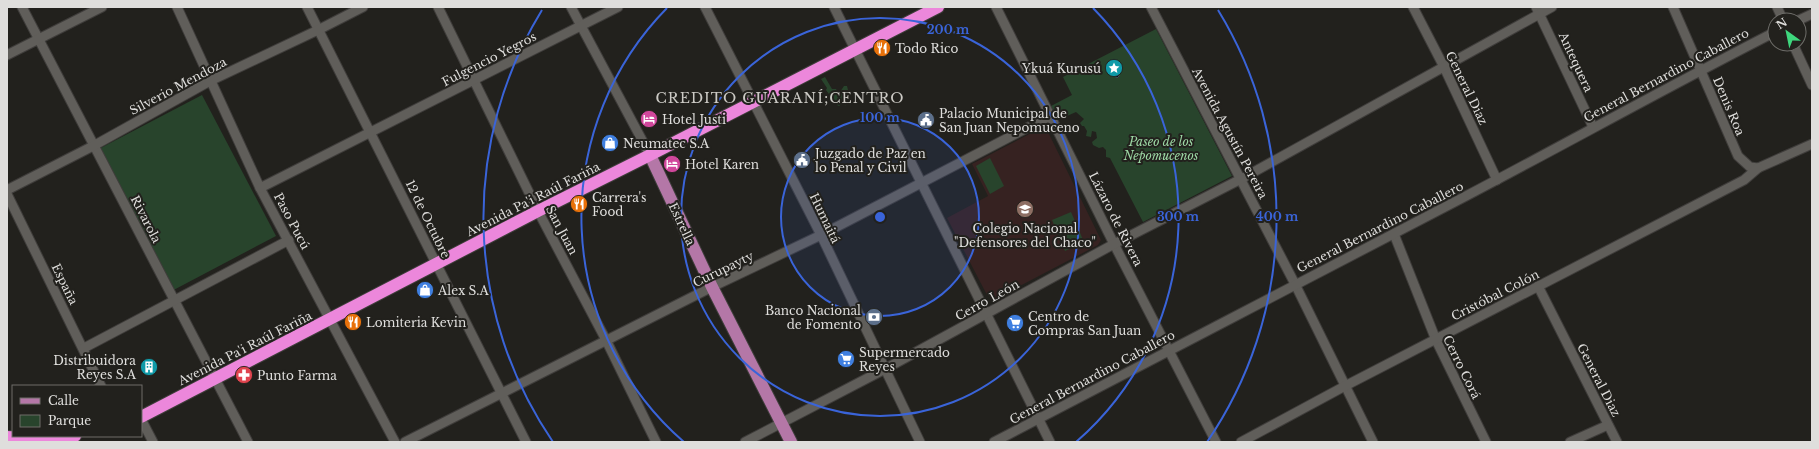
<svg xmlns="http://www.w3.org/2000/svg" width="1819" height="449" font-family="'Libre Baskerville',serif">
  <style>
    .education { fill: #362221 }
    .green { fill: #28442c }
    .water { fill: #00091d; stroke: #434956 }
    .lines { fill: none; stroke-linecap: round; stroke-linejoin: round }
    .minor-casing { stroke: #3f3d3b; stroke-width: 11 }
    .major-casing { stroke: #3f3d3b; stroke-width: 14 }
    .highway-casing { stroke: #3f3d3b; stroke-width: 14 }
    .minor { stroke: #605e5a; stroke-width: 9 }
    .major { stroke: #b477a7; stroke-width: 12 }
    .highway { stroke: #ec87db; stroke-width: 12 }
    .ring { fill: none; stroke: #3a64d9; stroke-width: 2 }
    .labels { text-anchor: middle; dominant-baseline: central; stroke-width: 4; stroke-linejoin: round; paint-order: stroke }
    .poi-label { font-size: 12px; fill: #dfdedc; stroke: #22211d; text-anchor: start }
    .street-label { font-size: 12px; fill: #dfdedc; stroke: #22211d }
    .park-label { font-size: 12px; font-style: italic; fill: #9cd7a4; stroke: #22211d }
    .quarter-label { font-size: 14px; letter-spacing: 1px; fill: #cccac5; stroke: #22211d }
    .centre { fill: #3a64d9; stroke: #22211d; stroke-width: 2 }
    .ring-label { font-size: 12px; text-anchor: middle; font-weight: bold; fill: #3a64d9; stroke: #22211d; stroke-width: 4; stroke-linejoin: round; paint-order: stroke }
  </style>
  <rect width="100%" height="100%" fill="#22211d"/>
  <!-- education -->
  <path class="education" d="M1041,128L1047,130L1101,240L1098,245L995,299L987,295L947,218L988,196L972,164Z"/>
  <!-- green -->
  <g class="green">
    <path d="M1156,29L1232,176L1143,222L1110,158L1106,157V150L1103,147L1099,148L1093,145L1092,142L1097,138L1096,132L1092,131L1091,137L1086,136L1087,131L1084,126H1082L1080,123L1084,119L1076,112L1058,120L1051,106L1072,95L1063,77Z"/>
    <path d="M825,77L832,89H836L838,93L840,92L844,86H847L848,90L846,93L848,100L845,106L844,102L839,106L837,105L826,90L827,88L821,79Z"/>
    <path d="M202,95L276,236L166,294L95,151Z"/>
    <path d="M990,158L1004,186L990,194L976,166Z"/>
    <path d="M1071,212L1084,242L1065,251L1052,220Z"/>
  </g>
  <!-- water -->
  <path class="water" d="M1113,61L1121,65L1119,76L1117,78L1108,71V67Z"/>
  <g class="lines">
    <defs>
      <g id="minor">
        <path d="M22,7L248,442"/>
        <path d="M177,7L260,188L395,442"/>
        <path d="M307,7L526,442"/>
        <path d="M438,7L538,211L606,340L656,442"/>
        <path d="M571,7L650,155"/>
        <path d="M705,7L821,235L920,442"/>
        <path d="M834,7L1050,442"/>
        <path d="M996,7L1114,244L1216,442"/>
        <path d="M1151,7L1295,284L1373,442"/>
        <path d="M1413,7L1444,67L1497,180"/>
        <path d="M1536,7L1593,127"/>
        <path d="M1673,7L1738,156L1750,167L1758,168L1812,144"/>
        <path d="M1777,7L1783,20"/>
        <path d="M1799,20L1812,14"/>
        <path d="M1793,44L1812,85"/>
        <path d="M7,55L102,7"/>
        <path d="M260,188L618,7"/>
        <path d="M7,190L95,145L210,81L318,30L363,7"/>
        <path d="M7,194L101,386"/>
        <path d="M1394,234L1436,340L1486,442"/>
        <path d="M1538,286L1617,442"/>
        <path d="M84,348L289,240"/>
        <path d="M141,419L153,442"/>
        <path d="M405,442L712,287L821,235L1050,116"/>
        <path d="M745,442L885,369L1114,244L1241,179L1552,7"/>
        <path d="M994,442C1151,359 1309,279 1466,196C1569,142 1671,85 1775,32"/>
        <path d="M1241,442L1345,386L1744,180L1758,168"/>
        <path d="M1570,442L1608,425"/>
      </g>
      <path id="major" d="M650,155L712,287L791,442"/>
      <g id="highway">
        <path d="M141,417L538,211L650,155L938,7"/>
        <path d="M7,437L41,439L75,436"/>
      </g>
    </defs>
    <!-- minor casing -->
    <use href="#minor" class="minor-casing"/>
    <!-- major casing -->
    <use href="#major" class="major-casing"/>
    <!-- highway casing -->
    <use href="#highway" class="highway-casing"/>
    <!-- minor -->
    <use href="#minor" class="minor"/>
    <!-- major -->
    <use href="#major" class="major"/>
    <!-- highway -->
    <use href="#highway" class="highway"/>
  </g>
  <!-- distance rings -->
  <circle cx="880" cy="217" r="99" fill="#3a64d9" fill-opacity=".12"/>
  <g class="ring">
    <circle cx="880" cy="217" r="99"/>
    <circle cx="880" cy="217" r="199"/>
    <path d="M684 442A298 298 0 0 1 667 8M1093 8A298 298 0 0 1 1076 442"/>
    <path d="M553 442A397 397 0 0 1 542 10M1218 10A397 397 0 0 1 1207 442"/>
  </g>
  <!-- icons -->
  <defs>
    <symbol id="restaurant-disc" viewBox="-11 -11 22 22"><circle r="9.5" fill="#e8710a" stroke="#22211d"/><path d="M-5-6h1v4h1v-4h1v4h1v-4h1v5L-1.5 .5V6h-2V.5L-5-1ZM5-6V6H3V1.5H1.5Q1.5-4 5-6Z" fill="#fff"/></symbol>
    <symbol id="sight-disc" viewBox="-11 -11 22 22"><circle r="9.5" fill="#0f9aa8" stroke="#22211d"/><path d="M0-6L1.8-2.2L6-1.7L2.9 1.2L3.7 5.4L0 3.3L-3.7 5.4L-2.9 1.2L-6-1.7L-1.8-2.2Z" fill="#fff"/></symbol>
    <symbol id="hotel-disc" viewBox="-11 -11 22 22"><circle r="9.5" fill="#d1479c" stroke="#22211d"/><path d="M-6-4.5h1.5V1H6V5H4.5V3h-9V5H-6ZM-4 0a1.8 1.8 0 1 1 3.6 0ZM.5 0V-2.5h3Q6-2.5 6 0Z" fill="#fff"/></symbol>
    <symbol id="civic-disc" viewBox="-11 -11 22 22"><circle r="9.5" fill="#5c6f8a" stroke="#22211d"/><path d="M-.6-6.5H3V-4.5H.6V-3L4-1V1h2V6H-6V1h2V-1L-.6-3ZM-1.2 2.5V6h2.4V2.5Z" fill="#fff"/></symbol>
    <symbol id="shop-disc" viewBox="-11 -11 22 22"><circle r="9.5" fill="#3f7fe0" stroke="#22211d"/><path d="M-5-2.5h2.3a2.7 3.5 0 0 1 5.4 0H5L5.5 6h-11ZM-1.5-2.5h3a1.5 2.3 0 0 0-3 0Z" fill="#fff"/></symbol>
    <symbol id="school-disc" viewBox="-11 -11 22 22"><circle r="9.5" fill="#8d6e63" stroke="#22211d"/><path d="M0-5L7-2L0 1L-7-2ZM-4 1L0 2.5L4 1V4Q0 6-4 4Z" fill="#fff"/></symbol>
    <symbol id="bank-disc" viewBox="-11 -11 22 22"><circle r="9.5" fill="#5c6f8a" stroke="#22211d"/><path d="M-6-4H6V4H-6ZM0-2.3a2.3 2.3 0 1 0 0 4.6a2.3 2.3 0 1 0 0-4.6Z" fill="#fff"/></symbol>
    <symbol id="supermarket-disc" viewBox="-11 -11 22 22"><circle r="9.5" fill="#3f7fe0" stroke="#22211d"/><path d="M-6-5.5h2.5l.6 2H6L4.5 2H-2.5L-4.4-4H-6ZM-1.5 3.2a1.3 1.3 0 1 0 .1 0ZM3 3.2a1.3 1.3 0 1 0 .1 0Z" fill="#fff"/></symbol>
    <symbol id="building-disc" viewBox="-11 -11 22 22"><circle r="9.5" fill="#0f9aa8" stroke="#22211d"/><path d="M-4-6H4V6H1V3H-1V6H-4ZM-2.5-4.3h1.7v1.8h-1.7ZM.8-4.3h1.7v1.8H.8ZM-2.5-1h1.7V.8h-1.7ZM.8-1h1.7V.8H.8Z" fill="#fff"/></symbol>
    <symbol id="pharmacy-disc" viewBox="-11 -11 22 22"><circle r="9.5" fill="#e0444e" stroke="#22211d"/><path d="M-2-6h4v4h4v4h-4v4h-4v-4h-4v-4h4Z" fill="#fff"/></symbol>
  </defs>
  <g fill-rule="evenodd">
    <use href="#restaurant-disc" x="872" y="38" width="20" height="20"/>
    <use href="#sight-disc" x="1104" y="58" width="20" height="20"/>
    <use href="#hotel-disc" x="639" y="109" width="20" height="20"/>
    <use href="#civic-disc" x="916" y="110" width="20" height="20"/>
    <use href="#shop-disc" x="600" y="133" width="20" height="20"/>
    <use href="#civic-disc" x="792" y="150" width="20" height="20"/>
    <use href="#hotel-disc" x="662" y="154" width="20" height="20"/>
    <use href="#restaurant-disc" x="569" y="194" width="20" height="20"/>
    <use href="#school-disc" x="1015" y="199" width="20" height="20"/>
    <use href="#shop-disc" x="415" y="280" width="20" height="20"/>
    <use href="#bank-disc" x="864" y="307" width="20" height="20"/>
    <use href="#restaurant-disc" x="343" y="312" width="20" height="20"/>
    <use href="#supermarket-disc" x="1005" y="313" width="20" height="20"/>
    <use href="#supermarket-disc" x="836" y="349" width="20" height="20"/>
    <use href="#building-disc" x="139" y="357" width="20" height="20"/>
    <use href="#pharmacy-disc" x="234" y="365" width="20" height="20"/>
  </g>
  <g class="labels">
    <!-- poi labels -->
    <g class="poi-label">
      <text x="895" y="48">Todo Rico</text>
      <text x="1101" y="68" text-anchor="end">Ykuá Kurusú</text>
      <text x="939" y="113">Palacio Municipal de<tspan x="939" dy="14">San Juan Nepomuceno</tspan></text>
      <text x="662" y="119">Hotel Justi</text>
      <text x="623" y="143">Neumatec S.A</text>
      <text x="815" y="153">Juzgado de Paz en<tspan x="815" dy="14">lo Penal y Civil</tspan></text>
      <text x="685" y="164">Hotel Karen</text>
      <text x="592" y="197">Carrera's<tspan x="592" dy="14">Food</tspan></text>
      <text x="1025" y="228" text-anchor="middle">Colegio Nacional<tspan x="1025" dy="14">"Defensores del Chaco"</tspan></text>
      <text x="438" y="290">Alex S.A</text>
      <text x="861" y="310" text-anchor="end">Banco Nacional<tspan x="861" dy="14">de Fomento</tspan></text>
      <text x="1028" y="316">Centro de<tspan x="1028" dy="14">Compras San Juan</tspan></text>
      <text x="366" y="322">Lomiteria Kevin</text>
      <text x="859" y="352">Supermercado<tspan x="859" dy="14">Reyes</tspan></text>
      <text x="136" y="360" text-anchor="end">Distribuidora<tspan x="136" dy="14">Reyes S.A</tspan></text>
      <text x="257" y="375">Punto Farma</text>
    </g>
    <!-- street labels -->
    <g class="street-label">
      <text transform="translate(489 59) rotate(-27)">Fulgencio Yegros</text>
      <text transform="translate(1576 62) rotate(65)">Antequera</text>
      <text transform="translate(1666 75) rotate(-28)">General Bernardino Caballero</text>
      <text transform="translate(178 86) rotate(-28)">Silverio Mendoza</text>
      <text transform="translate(1467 88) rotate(64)">General Diaz</text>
      <text transform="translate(1729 106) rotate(67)">Denis Roa</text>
      <text transform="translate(1230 133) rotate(62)">Avenida Agustín Pereira</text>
      <text transform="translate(533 199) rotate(-27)">Avenida Pa'i Raúl Fariña</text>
      <text transform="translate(825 218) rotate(64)">Humaitá</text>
      <text transform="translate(146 219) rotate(63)">Rivarola</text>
      <text transform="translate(428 219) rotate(64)">12 de Octubre</text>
      <text transform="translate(1116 219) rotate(63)">Lázaro de Rivera</text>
      <text transform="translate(292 221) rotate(62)">Paso Pucú</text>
      <text transform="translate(682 224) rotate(65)">Estrella</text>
      <text transform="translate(1380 227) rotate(-27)">General Bernardino Caballero</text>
      <text transform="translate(562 230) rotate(62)">San Juan</text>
      <text transform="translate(723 269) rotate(-26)">Curupayty</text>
      <text transform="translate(65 284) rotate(64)">España</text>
      <text transform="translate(1495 295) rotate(-27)">Cristóbal Colón</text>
      <text transform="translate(987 300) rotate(-29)">Cerro León</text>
      <text transform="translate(245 348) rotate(-27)">Avenida Pa'i Raúl Fariña</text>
      <text transform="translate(1462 367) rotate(64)">Cerro Corá</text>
      <text transform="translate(1092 377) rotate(-28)">General Bernardino Caballero</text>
      <text transform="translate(1599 380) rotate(63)">General Diaz</text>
    </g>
    <!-- park labels -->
    <g class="park-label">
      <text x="1161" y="141">Paseo de los<tspan x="1161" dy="14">Nepomucenos</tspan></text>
    </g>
    <!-- quarter labels -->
    <g class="quarter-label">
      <text x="780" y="98">CREDITO GUARANÍ;CENTRO</text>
    </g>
  </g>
  <circle cx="880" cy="217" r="6" class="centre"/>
  <g class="ring-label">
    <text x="948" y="34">200 m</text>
    <text x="880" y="122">100 m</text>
    <text x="1178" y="221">300 m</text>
    <text x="1277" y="221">400 m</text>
  </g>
  <!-- border -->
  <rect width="1819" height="449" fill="none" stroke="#dfdedc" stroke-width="16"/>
  <!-- legend -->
  <rect x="12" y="385" width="130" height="52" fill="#22211d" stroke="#6e6d69"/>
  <rect x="20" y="398" width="20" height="6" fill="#b477a7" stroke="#6e6d69"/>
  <text x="48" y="405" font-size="12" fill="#dfdedc">Calle</text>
  <rect x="20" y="415" width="20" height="12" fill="#28442c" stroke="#6e6d69"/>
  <text x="48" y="425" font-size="12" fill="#dfdedc">Parque</text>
  <!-- north arrow -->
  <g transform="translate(1787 32) rotate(327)"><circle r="19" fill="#22211d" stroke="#6e6d69"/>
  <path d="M0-3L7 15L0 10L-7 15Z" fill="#3ed77d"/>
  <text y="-6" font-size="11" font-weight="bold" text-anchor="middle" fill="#dfdedc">N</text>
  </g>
</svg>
